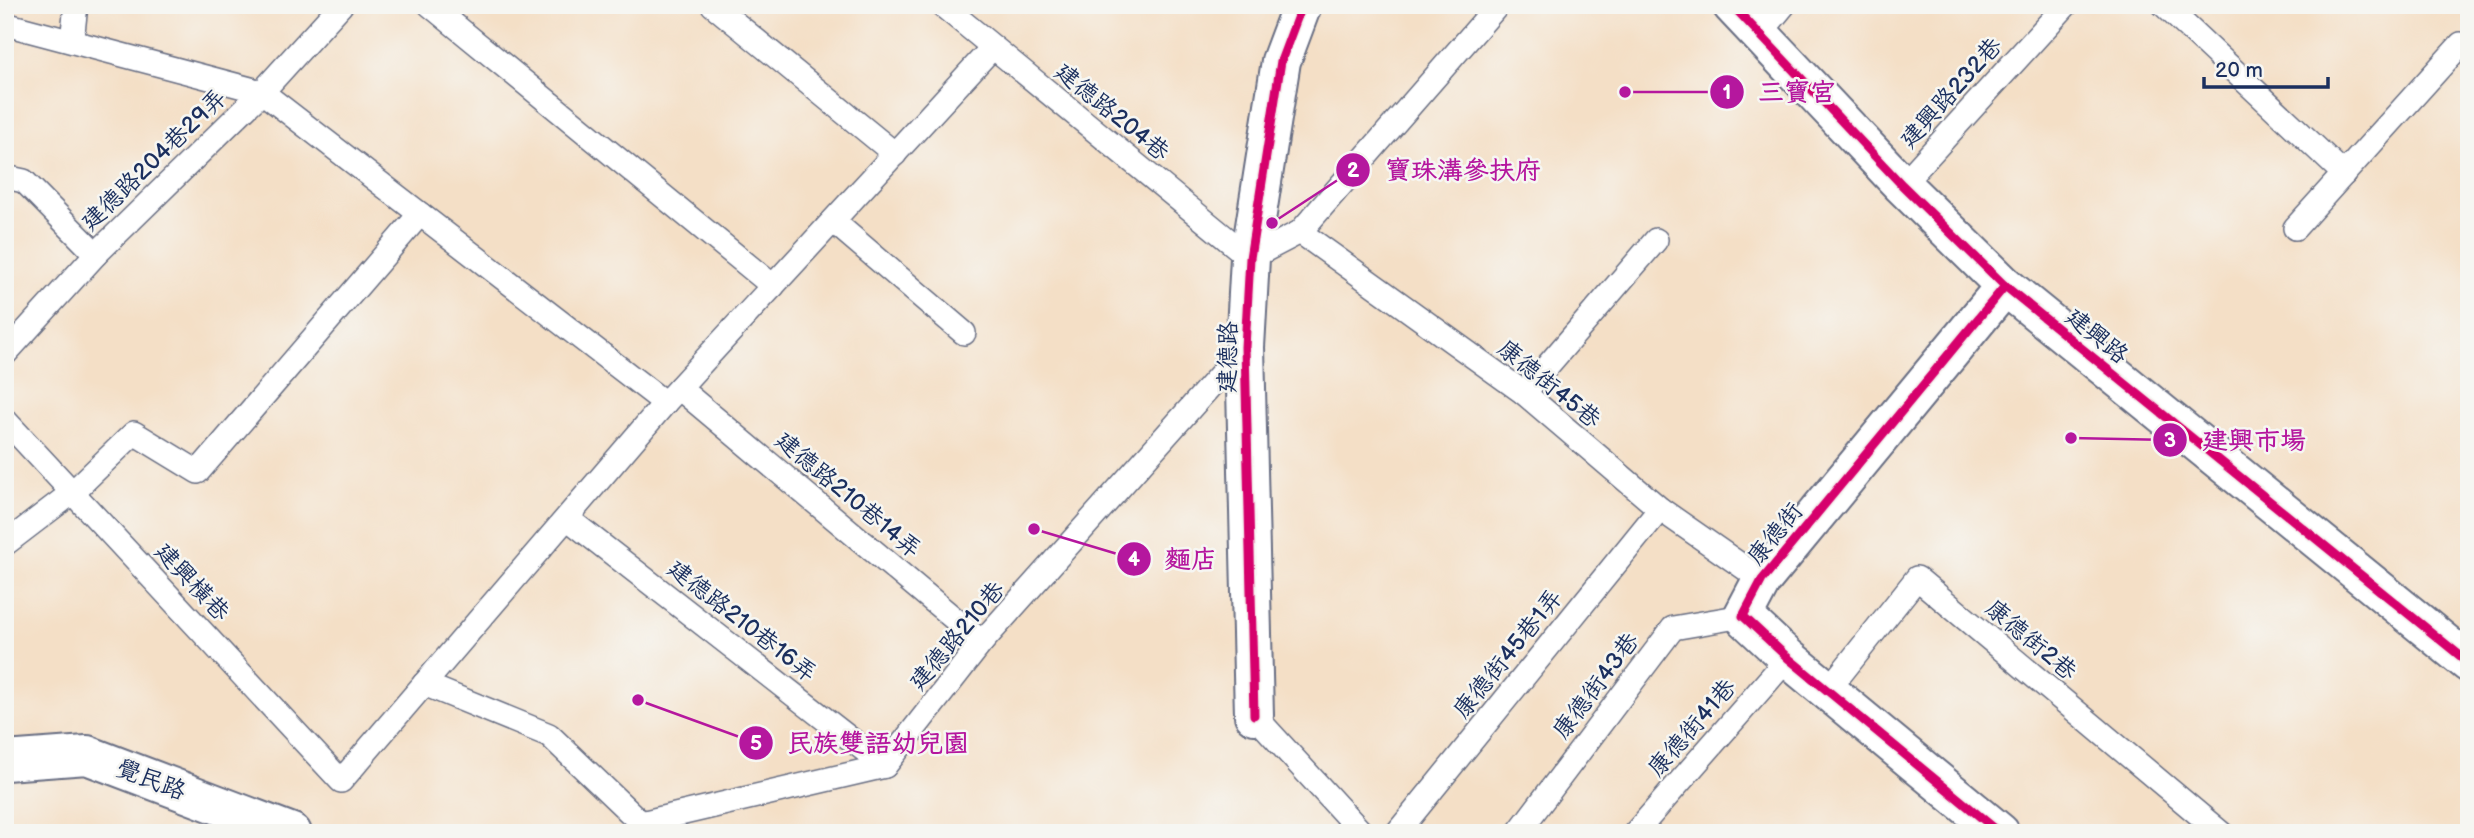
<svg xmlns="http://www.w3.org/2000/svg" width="2474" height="838" font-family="'Balsamiq Sans','LXGW WenKai TC',sans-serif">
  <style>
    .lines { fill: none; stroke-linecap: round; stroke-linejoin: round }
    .lane-casing { stroke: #676d82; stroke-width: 26 }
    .street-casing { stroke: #676d82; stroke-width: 42 }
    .secondary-casing { stroke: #676d82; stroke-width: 42 }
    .lane { stroke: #fff; stroke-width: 23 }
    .street { stroke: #fff; stroke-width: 38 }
    .secondary { stroke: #fff; stroke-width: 38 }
    .cycleway-casing { stroke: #f6f6f2; stroke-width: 13 }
    .cycleway { stroke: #d6006c; stroke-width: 9 }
    .labels { text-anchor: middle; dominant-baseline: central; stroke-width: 5; stroke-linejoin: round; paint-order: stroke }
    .street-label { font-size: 24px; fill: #1b2f5e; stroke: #f6f6f2 }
    .leader { fill: none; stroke: #b5179e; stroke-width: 2.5 }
    .callout-dot { fill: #b5179e; stroke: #f6f6f2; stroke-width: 2.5 }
    .mark-label { font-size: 21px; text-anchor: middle; font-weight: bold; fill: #fff }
    .callout-label { font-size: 26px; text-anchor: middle; font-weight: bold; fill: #b5179e; stroke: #f6f6f2; stroke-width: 5; stroke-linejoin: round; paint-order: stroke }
  </style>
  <rect width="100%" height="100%" fill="#f6f6f2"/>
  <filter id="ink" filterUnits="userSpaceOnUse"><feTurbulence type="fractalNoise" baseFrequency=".0143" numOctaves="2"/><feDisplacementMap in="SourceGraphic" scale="14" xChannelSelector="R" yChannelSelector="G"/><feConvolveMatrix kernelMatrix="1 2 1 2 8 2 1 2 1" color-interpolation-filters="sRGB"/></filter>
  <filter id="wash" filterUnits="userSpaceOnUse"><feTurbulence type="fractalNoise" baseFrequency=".00686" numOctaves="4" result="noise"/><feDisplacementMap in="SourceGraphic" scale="28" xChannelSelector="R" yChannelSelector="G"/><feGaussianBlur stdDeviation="1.57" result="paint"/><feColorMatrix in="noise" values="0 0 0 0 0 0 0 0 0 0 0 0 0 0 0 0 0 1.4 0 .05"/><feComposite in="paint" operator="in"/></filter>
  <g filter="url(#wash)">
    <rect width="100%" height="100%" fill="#f4dfc6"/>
  </g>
  <g filter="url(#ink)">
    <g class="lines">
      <defs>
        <g id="lane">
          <path d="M430,5L773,286"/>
          <path d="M713,5L895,154"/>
          <path d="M942,5L1250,258L1300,232L1498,5"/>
          <path d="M2164,5L2344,174"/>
          <path d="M5,24L262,92L665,403"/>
          <path d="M1760,34L1784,5"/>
          <path d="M72,41L76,5"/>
          <path d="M5,177L24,181L96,254"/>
          <path d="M1902,185L2066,5"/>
          <path d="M833,221L964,333"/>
          <path d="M2295,228L2461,44"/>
          <path d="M1300,232L1524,393L1660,509L1762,580"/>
          <path d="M5,354L96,254L262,92L341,5"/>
          <path d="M679,388L982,642"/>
          <path d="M1524,393L1656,240"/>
          <path d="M5,420L341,781L665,403L992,48"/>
          <path d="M567,518L885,766"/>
          <path d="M5,544L73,492L134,433L198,472L420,214"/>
          <path d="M424,684L549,735L641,823"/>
          <path d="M1828,690L1917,578L2221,833"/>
          <path d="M1254,715L1362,833"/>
          <path d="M638,833L641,823L885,766L982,642L1245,347"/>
          <path d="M1397,833L1660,509"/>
          <path d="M1518,833L1673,628L1743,616"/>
          <path d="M1635,833L1788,658"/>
        </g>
        <g id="street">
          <path d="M1732,5L1902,185L2005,286L2469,663"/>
          <path d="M1254,715L1245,347L1250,258L1281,61L1302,5"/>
          <path d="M2000,833L1788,658L1743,616L1762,580L2005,286"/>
        </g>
        <path id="secondary" d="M5,761L87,755L292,833"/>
      </defs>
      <!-- lane casing -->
      <use href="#lane" class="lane-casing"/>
      <!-- street casing -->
      <use href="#street" class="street-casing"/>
      <!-- secondary casing -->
      <use href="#secondary" class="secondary-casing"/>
      <!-- lane -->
      <use href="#lane" class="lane"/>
      <!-- street -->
      <use href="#street" class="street"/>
      <!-- secondary -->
      <use href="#secondary" class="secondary"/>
      <defs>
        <g id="cycleway">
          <path d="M1732,5L1902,185L2005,286L2469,663"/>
          <path d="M1254,715L1245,347L1250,258L1281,61L1302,5"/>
          <path d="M2000,833L1788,658L1743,616L1762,580L2005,286"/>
        </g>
      </defs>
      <!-- cycleway casing -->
      <use href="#cycleway" class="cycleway-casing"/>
      <!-- cycleway -->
      <use href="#cycleway" class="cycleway"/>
    </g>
  </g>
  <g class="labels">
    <!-- street labels -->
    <g class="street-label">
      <text transform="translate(1951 93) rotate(-48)">建興路232巷</text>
      <text transform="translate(1112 112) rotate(39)">建德路204巷</text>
      <text transform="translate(154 160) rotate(-44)">建德路204巷29弄</text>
      <text transform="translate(2097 336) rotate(39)">建興路</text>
      <text transform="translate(1228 357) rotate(-89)">建德路</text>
      <text transform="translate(1549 384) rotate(39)">康德街45巷</text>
      <text transform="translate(848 495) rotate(40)">建德路210巷14弄</text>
      <text transform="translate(1775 534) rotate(-51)">康德街</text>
      <text transform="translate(192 582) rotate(47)">建興橫巷</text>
      <text transform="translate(742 621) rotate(38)">建德路210巷16弄</text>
      <text transform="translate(957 636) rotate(-50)">建德路210巷</text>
      <text transform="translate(2031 640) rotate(40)">康德街2巷</text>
      <text transform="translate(1508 654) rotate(-51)">康德街45巷1弄</text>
      <text transform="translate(1596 686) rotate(-53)">康德街43巷</text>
      <text transform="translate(1692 728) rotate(-49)">康德街41巷</text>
      <text transform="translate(151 780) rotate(21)">覺民路</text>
    </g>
  </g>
  <!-- callouts -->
  <path class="leader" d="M1625 92L1727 92M1272 223L1353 170M2071 438L2170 440M1034 529L1134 559M638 700L756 743"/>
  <g class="callout-dot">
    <circle cx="1625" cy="92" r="7"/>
    <circle cx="1272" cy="223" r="7"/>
    <circle cx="2071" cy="438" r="7"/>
    <circle cx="1034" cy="529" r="7"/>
    <circle cx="638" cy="700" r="7"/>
    <circle cx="1727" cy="92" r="18"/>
    <circle cx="1353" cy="170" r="18"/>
    <circle cx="2170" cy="440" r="18"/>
    <circle cx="1134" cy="559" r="18"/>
    <circle cx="756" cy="743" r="18"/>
  </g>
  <g class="mark-label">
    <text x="1727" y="99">1</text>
    <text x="1353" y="177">2</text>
    <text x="2170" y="447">3</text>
    <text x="1134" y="566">4</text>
    <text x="756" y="750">5</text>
  </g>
  <g class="callout-label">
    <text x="1797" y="101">三寶宮</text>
    <text x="1463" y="179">寶珠溝參扶府</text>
    <text x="2254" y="449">建興市場</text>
    <text x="1191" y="568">麵店</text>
    <text x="878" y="752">民族雙語幼兒園</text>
  </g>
  <!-- margin -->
  <rect width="2474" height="838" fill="none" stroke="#f6f6f2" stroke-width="28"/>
  <!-- scale -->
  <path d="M2204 77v10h124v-10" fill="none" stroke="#1b2f5e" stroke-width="3.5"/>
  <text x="2215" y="77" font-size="21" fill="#1b2f5e" stroke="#f6f6f2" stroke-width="5" paint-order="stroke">20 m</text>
</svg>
